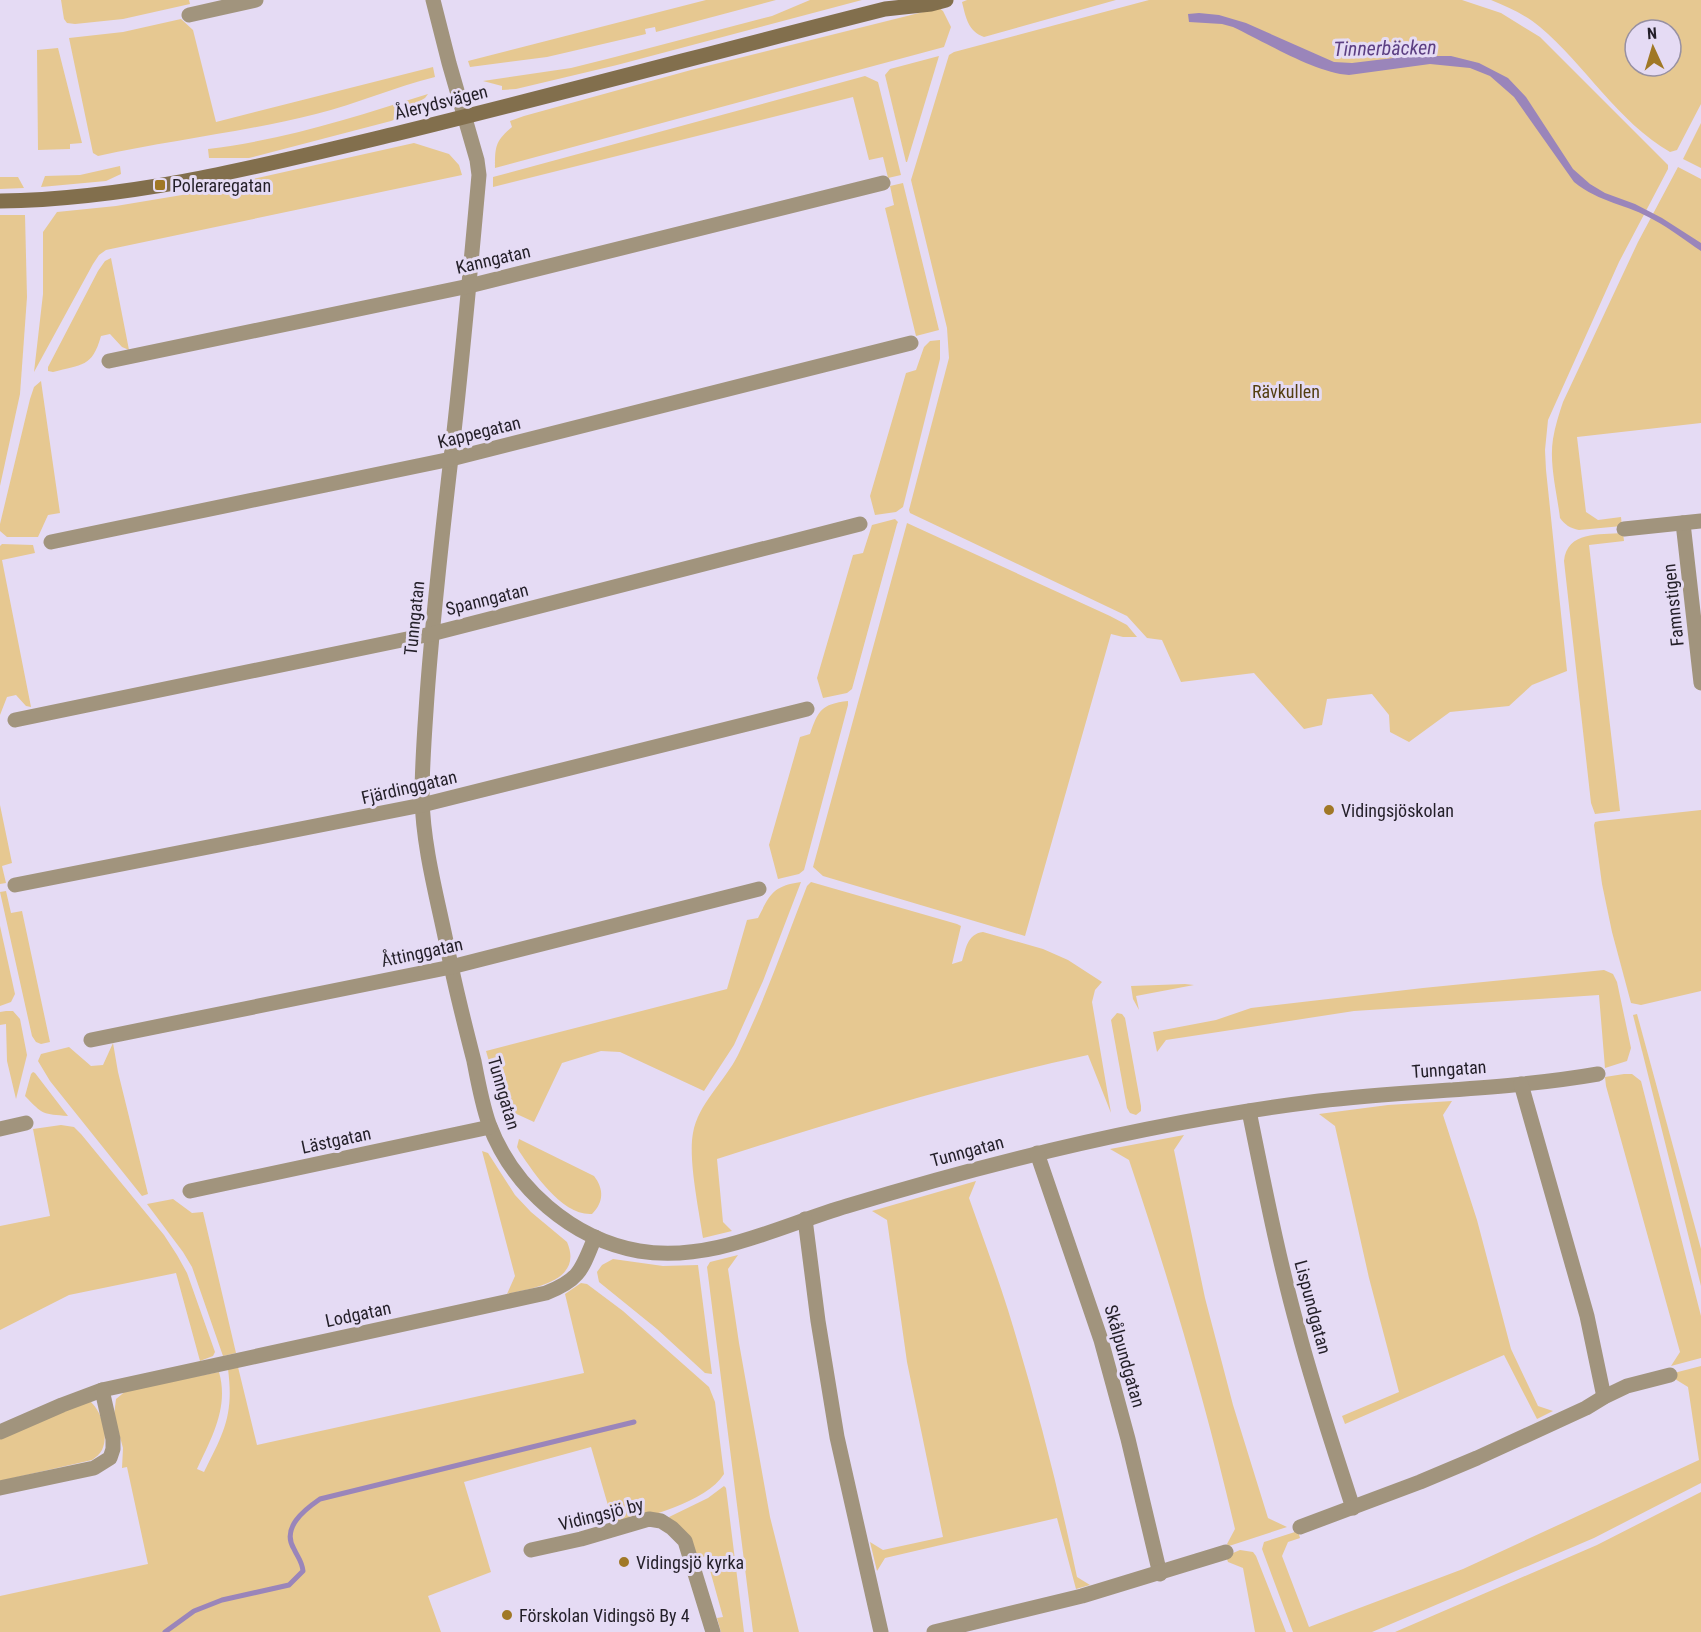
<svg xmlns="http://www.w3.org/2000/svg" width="1701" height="1632" font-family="'Roboto Condensed',sans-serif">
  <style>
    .green { fill: #e6c891; fill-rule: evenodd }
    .water { fill: #9a85ba }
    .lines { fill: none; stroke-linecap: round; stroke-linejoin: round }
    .stream { stroke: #9a85ba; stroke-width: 5 }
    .street { stroke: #a1947d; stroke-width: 15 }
    .secondary { stroke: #826f4d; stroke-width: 15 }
    .poi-dot { fill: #a07826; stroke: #e5dbf4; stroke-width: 2 }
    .labels { text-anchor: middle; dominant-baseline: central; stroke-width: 6; stroke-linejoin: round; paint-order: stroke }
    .street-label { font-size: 18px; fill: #231f28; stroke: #e5dbf4 }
    .poi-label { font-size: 18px; fill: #231f28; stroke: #e5dbf4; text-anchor: start }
    .park-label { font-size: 18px; fill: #533e11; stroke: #e5dbf4 }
    .water-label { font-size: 20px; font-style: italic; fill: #5c3f82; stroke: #e5dbf4 }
  </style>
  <rect width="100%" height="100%" fill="#e5dbf4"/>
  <!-- green -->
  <g class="green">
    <path d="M61,0H189L190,4L123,19L75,24L67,23L64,19Z"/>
    <path d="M706,0H776L656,32L655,27L645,29L646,34L547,57L470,67L468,61Z"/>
    <path d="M810,0H862L617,65L516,89L502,90V86L483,81L571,68L615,57L772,16Z"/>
    <path d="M967,0H1116L984,37C968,31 966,18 962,2Z"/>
    <path d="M1149,0H1462L1501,13L1540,37L1668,165V169L1619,262L1548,420L1545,450L1546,470L1567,671L1532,685L1509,706L1450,712L1409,742L1390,732L1389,715L1372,694L1327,699L1322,725L1304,729L1254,673L1181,682L1162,640L1147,638L1127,616L910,513L909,510L949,358L947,328L911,180L949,55L954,52Z"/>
    <path d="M1491,0H1701V104L1677,150L1670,152C1618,122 1585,65 1540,27C1526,15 1508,7 1491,0ZM1635,30H1671V66H1635Z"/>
    <path d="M939,8L943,11L951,27L944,47L495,168C495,147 495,141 512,127L510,121L524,116L691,70Z"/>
    <path d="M181,19L193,30L216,122L433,67L435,77C395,87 356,104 316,114C244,132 171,140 98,156L93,153L69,38L123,32Z"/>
    <path d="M58,48L82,143L70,144V149L38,150L37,50Z"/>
    <path d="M939,56L907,162H906L885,75L890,69Z"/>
    <path d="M865,76L878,82L901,175L888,178L883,157L869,160L853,97L493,187V177Z"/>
    <path d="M428,94L425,98L413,105L415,112L391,121L249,158H209L208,149C284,140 355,117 428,94Z"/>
    <path d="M1701,123V168L1683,159Z"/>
    <path d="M414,143L449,154L459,165L462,175L106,250L99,255L93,264L34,372L43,294V232L57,212L116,206L182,195Z"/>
    <path d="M120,166L121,174L106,181L41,187L45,176L80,175Z"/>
    <path d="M1678,167L1701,179V423L1577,437L1586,512L1598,520L1621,517L1622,526L1579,530C1570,528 1565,525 1560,518C1557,493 1549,464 1553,439C1555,426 1559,414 1563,402L1638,242Z"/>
    <path d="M0,177H18L24,188L0,189Z"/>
    <path d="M903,183L939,330L916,336L885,208L894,205L890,186Z"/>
    <path d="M0,215H25L27,297L20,394L0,486Z"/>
    <path d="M111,258L129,350L122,347L110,334L101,336C92,368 82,364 53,372L48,371V367L98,271L105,261Z"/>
    <path d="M940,340V359L903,507L896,512L875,515L870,496L906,373L916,370L924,347L930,341Z"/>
    <path d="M41,381L60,513L48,515L38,537H7L0,531V524L30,399L34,387Z"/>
    <path d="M895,519L898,522L897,524L852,689L847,693L823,698L817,678L853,555L863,553L872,525Z"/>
    <path d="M907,523L1110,616L1127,625L1137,637H1123L1111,634L1025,936L823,876L813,867Z"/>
    <path d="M1623,533L1624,541L1589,545L1620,811L1595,814L1591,803L1564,561C1567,531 1599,535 1623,533Z"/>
    <path d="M2,544L33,545L35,553L2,560L31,707L26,706L16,695L7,697L0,715V546Z"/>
    <path d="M848,701V705L804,870L799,874L778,879L769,845L800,737L810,734C818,711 821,704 848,701Z"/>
    <path d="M0,805L12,863L2,866L6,883L0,884Z"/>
    <path d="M1701,810V991L1641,1005L1631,1003L1612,932L1602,884L1594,825L1595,822L1600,821Z"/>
    <path d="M801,882L763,981L734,1045L704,1091L620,1052L601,1051L562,1063L534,1122L508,1110L500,1100L486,1051L727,989L747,920L758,918C770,894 773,886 801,882Z"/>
    <path d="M811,882L957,924L961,926L952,964L962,961C966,949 967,934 983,932L1043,949L1068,960L1102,982L1095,990L1092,1002L1111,1113L1088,1055C962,1082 839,1120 717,1159L723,1222L732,1231L703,1238C699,1210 688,1159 693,1133C698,1104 725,1081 738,1055C765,1000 785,942 807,886Z"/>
    <path d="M6,891L11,913L22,911L50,1042L41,1044L36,1042L32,1036L0,892Z"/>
    <path d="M0,926L15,994L11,1002L0,1006Z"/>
    <path d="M1604,970L1613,974L1617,982L1631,1048L1627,1061L1605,1068L1599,995L1354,1011L1166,1040L1157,1052L1153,1032L1216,1020L1251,1008L1423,988Z"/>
    <path d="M1185,984L1194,985L1136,996L1139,1010L1133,999L1131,986Z"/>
    <path d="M6,1011H13L20,1019L27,1055L16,1099L7,1061L6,1024L0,1025V1012Z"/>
    <path d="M1117,1013L1122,1014L1125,1018L1141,1106V1111L1136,1115L1130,1113L1127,1108L1111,1020Z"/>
    <path d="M1637,1014L1701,1249V1286L1633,1015Z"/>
    <path d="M113,1043L118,1072L148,1194L142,1196L50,1081L38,1061L41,1054L69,1047L91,1066L103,1065Z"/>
    <path d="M33,1072L35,1073L68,1116C43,1114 43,1115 25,1096L31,1074Z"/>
    <path d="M1624,1074H1632L1641,1081L1701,1316V1358L1671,1366L1680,1352L1606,1086L1605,1077Z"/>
    <path d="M1452,1101L1443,1115L1477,1220L1511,1349L1538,1406L1553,1411L1537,1419L1504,1355L1345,1424L1342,1416L1399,1392L1369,1278L1335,1126L1319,1114L1388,1105Z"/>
    <path d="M61,1125L74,1127L81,1134L164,1235L177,1255L187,1273L215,1352L213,1356L200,1361L176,1273L69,1295L0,1330V1226L50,1216L33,1129Z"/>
    <path d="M1184,1135L1174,1150L1205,1298L1233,1405L1268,1518L1287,1527L1229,1546L1227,1544L1235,1529C1206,1404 1170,1282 1129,1160L1110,1149Z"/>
    <path d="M519,1139L594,1176C604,1189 604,1202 592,1214C562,1216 534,1173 519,1151L517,1147Z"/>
    <path d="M482,1151L488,1153L515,1195L531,1212L567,1242C584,1281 534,1288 507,1294L515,1276Z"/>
    <path d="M976,1181L969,1198C982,1235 996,1272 1008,1310C1035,1398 1058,1487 1077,1577L1090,1585L1076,1589L1057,1518L885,1558L877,1571L870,1542L883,1550L943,1537L907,1362L887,1220L872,1211Z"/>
    <path d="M173,1199L192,1213L203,1212L236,1353L223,1356L192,1267L183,1252L147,1204Z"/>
    <path d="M738,1255L728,1269L739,1343L770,1517L799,1632H753L707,1267L710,1262Z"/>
    <path d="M613,1259L663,1266L698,1265L712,1374L705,1373L657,1329L599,1282L597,1272L602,1265Z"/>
    <path d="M581,1283L587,1284L623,1311L709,1387L715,1402L724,1474C706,1503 645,1517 614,1526L591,1447L464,1482L491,1572L428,1596L441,1632H0V1596L148,1564L127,1467L122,1468L123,1448L114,1415L116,1399L127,1390L219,1372C229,1407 212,1437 197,1469L204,1472C224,1432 234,1415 228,1369L238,1367L257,1445L584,1373L565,1294Z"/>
    <path d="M1701,1366V1483L1594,1538L1372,1632H1293L1262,1549L1264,1542L1298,1531L1300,1538L1288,1542L1282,1556L1309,1627L1463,1569L1699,1460L1688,1387L1675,1379L1674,1373Z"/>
    <path d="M83,1401L91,1402C102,1413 109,1435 102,1450C100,1454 96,1457 92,1460L0,1481V1438Z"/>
    <path d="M724,1486L726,1488L744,1632H721L717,1618L723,1617L706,1556L696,1559L669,1517L708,1498Z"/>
    <path d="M1701,1492V1632H1395L1597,1545Z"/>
    <path d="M1240,1550L1253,1552L1256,1556L1286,1632H1255L1243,1568L1228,1562L1226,1556Z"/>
  </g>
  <!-- water -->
  <path class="water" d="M1199,13L1219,15L1246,23L1334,62L1352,63L1410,56H1451L1479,63L1508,78L1526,97L1573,169L1590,184L1605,193L1635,204L1662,218L1701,243V251C1686,241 1671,229 1654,220C1627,204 1600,203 1574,182L1514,97L1490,76L1470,68L1430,64L1349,75C1315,73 1265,42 1233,27L1222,24L1189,22L1188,14Z"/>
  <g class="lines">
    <!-- stream -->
    <path class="stream" d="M165,1632L194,1611L222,1600L289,1585L303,1571C302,1561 298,1558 294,1549C281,1528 304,1510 320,1499L634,1422"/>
    <!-- street -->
    <g class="street">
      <path d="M433,0L449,63L477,160L479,175C470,275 461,376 449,475C440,554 431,632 426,711C424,740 422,768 422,797C423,850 439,904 449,956C456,991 465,1026 474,1061C478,1082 482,1104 489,1124C513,1188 572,1239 639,1251C711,1263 779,1226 847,1206C1001,1159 1158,1121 1319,1101C1412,1090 1506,1090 1598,1074"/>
      <path d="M189,15L256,0"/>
      <path d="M109,361L469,286L883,183"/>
      <path d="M1683,523L1701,683"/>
      <path d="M1624,529L1701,521"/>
      <path d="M51,542L451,459L911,343"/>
      <path d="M15,720L431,634L860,524"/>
      <path d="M15,885L422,805L807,709"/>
      <path d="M91,1040L451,967L759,889"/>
      <path d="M1521,1084L1587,1316L1604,1397"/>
      <path d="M1249,1111C1264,1184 1278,1257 1298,1329C1314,1390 1334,1449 1353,1508"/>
      <path d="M0,1129L26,1123"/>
      <path d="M1037,1153L1101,1340L1128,1439L1160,1574"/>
      <path d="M190,1191L490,1127"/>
      <path d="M805,1219L818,1321L837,1437L881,1632"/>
      <path d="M0,1432L62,1405L102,1390L546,1293C580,1280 582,1269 595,1237"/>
      <path d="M0,1488L94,1468L110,1458L113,1449V1439L102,1390"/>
      <path d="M1300,1527L1420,1482L1477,1458L1586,1408L1604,1397L1627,1386L1670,1375"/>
      <path d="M531,1550L581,1539L649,1519L661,1521L672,1528L685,1541L713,1632"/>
      <path d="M934,1632L1082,1596L1226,1552"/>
    </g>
    <!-- secondary -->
    <path class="secondary" d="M0,201C134,199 265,165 395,134C559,94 722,50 885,9L931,4L946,0"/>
  </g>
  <!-- markers -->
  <g class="poi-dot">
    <rect x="154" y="179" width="12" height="12" rx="3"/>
    <circle cx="1329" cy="810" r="6"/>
    <circle cx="624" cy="1562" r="6"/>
    <circle cx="507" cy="1615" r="6"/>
  </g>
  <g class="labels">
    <!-- street labels -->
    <g class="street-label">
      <text transform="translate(441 102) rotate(-14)">Ålerydsvägen</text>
      <text transform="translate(493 259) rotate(-13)">Kanngatan</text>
      <text transform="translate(479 432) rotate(-14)">Kappegatan</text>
      <text transform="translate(487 599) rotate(-14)">Spanngatan</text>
      <text transform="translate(1673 605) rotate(-96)">Famnstigen</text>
      <text transform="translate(414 618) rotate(-84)">Tunngatan</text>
      <text transform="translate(409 787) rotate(-13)">Fjärdinggatan</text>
      <text transform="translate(422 952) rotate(-12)">Åttinggatan</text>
      <text transform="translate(1449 1069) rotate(-4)">Tunngatan</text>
      <text transform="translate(504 1093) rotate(74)">Tunngatan</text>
      <text transform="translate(336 1140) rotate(-12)">Lästgatan</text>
      <text transform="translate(967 1151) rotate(-15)">Tunngatan</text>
      <text transform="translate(1313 1307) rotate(75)">Lispundgatan</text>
      <text transform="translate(358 1314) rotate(-12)">Lodgatan</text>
      <text transform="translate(1125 1356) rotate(74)">Skålpundgatan</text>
      <text transform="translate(601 1514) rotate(-14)">Vidingsjö by</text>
    </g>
    <!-- poi labels -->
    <g class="poi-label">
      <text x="172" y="185">Poleraregatan</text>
      <text x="1341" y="810">Vidingsjöskolan</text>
      <text x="636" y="1562">Vidingsjö kyrka</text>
      <text x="519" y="1615">Förskolan Vidingsö By 4</text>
    </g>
    <!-- park labels -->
    <g class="park-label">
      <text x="1286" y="391">Rävkullen</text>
    </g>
    <!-- water labels -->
    <g class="water-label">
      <text transform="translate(1385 48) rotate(-1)">Tinnerbäcken</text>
    </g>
  </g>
  <!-- north arrow -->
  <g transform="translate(1653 48) rotate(356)"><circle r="28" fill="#e5dbf4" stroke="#9790a2" stroke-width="1.5"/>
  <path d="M0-4.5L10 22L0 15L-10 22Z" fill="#a07826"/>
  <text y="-9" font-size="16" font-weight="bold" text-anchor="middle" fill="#231f28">N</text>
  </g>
</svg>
